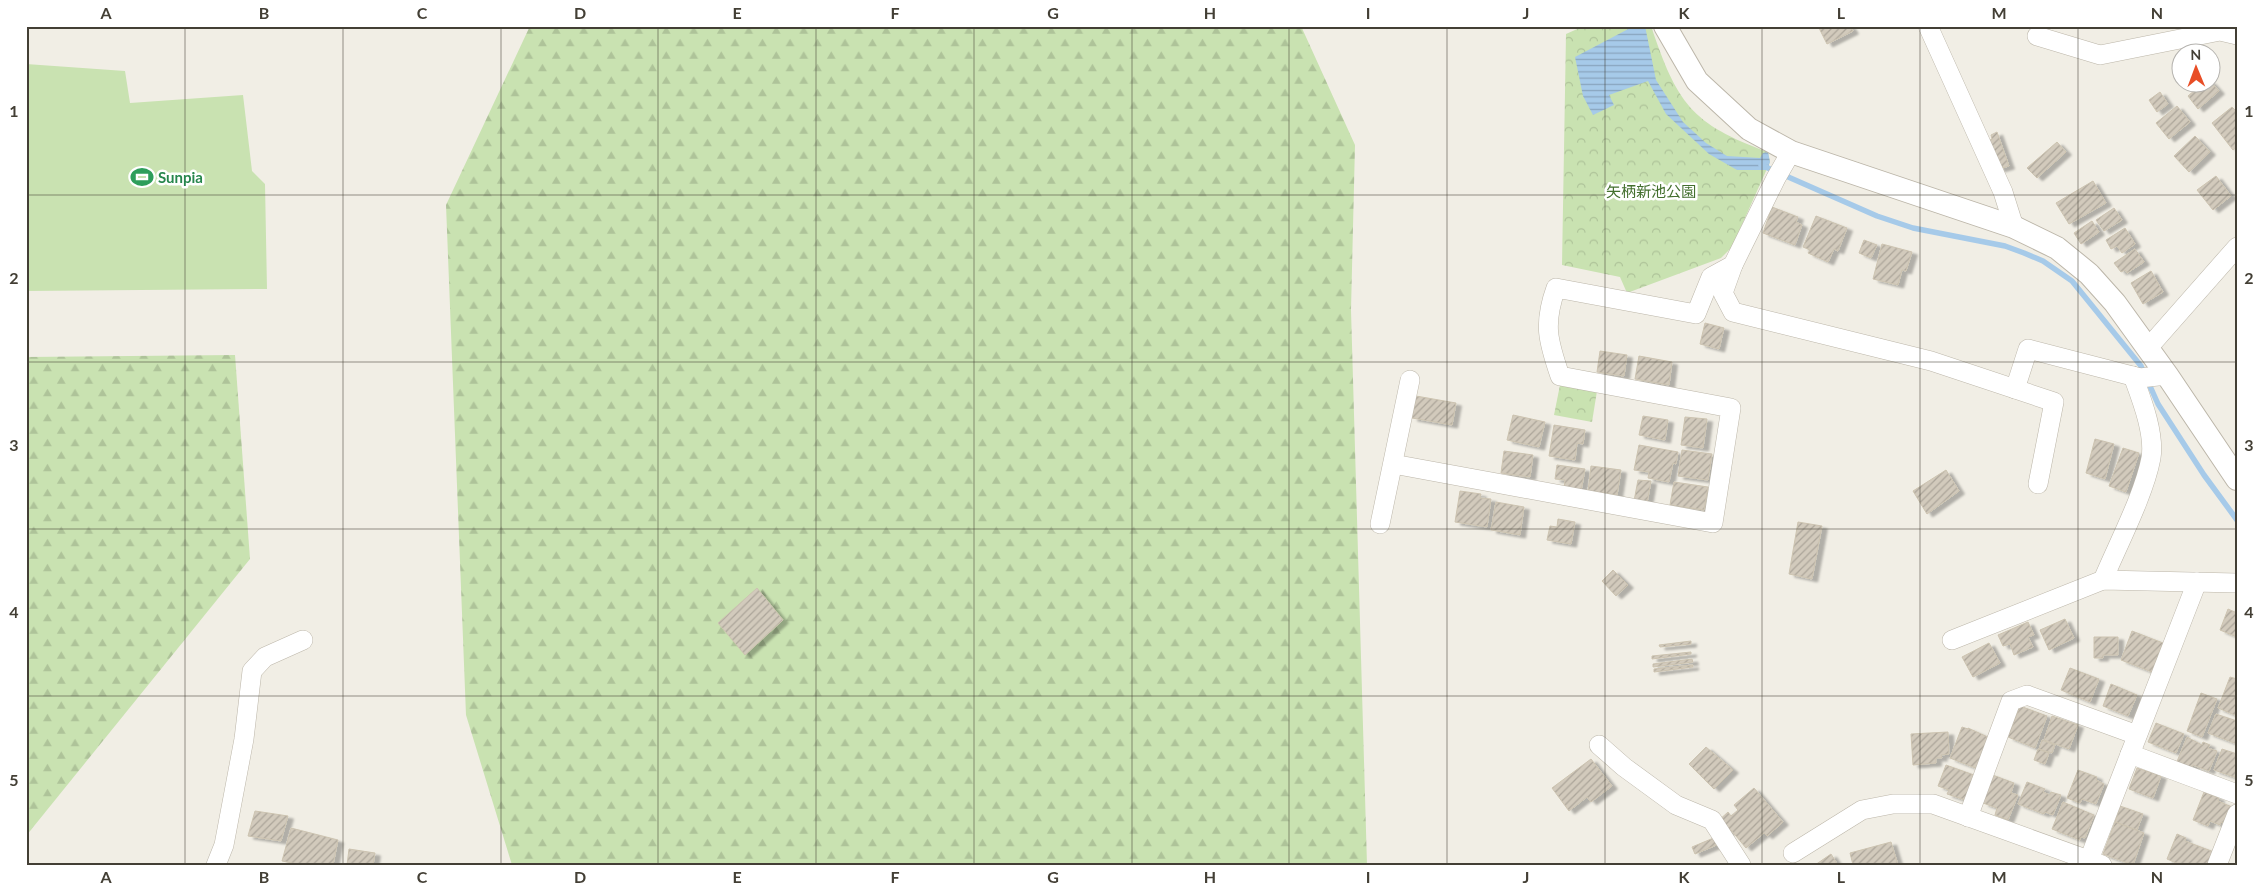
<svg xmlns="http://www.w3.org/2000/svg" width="2263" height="891" font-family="Lato,'Noto Sans JP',sans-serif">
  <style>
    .forest { fill: url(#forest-firs) }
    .park { fill: url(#park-crowns) }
    .pitch { fill: #c9e2b1 }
    .water { fill: url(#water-rules) }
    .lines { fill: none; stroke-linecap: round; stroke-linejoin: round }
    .stream { stroke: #a6cae9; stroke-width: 5.5 }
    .building { fill: url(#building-hatch); stroke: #ccc3b0; filter: url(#shadow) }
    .minor-casing { stroke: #bcb6a9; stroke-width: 20 }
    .tertiary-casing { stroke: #bcb6a9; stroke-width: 24 }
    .minor { stroke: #fff; stroke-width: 19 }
    .tertiary { stroke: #fff; stroke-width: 22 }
    .grid { fill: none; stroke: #433f35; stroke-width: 1; stroke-opacity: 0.55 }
    .labels { text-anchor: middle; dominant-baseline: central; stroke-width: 5; stroke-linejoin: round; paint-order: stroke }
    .leisure-label { font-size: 15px; font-weight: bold; fill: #27864d; stroke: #fff; text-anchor: start }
    .park-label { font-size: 15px; fill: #436f2e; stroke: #fff }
    .neatline { fill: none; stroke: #433f35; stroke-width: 2 }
    .grid-label { font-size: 16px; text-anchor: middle; font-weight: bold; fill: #433f35 }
  </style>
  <defs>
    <pattern id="forest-firs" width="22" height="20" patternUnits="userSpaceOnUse" patternTransform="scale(1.25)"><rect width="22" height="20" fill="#c9e2b1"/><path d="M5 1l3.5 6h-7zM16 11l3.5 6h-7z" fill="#aec399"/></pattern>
    <pattern id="park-crowns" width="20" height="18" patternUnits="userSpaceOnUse" patternTransform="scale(1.25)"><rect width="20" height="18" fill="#c9e2b1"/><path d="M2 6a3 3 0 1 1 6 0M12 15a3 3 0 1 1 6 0" fill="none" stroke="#aec399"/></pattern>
    <pattern id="water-rules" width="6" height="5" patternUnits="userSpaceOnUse" patternTransform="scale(1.25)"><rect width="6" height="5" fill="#a6cae9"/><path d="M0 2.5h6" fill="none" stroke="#89a5be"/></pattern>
    <pattern id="building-hatch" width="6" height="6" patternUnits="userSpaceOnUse" patternTransform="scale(1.25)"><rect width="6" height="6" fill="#d2cabc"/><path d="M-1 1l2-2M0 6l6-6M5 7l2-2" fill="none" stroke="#aca59a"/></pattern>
    <filter id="shadow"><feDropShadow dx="5.5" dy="3" stdDeviation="1" flood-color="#0004"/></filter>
  </defs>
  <rect width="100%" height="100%" fill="#f1eee5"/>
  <!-- forest -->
  <g class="forest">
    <path d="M530,26H1301L1355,145L1351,310L1367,865H512L466,715L446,205Z"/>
    <path d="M235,355L250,559L26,836V357Z"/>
  </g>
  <!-- park -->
  <g class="park">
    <path d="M1584,26H1651C1677,103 1691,124 1768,152L1770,162L1732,247L1721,258L1627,293L1620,277L1562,265L1566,34Z"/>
    <path d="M1560,385L1597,391L1592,422L1554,415Z"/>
  </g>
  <!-- pitch -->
  <path class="pitch" d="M26,64L125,71L130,103L243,95L252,171L265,184L267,289L26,291Z"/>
  <!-- water -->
  <path class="water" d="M1634,26H1645L1656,80L1683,122L1706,143L1727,156L1760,158L1763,153L1768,152L1770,162L1767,170H1737L1709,154L1666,114L1648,81L1609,95L1614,105L1593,115L1583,96L1575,57Z"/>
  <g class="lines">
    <!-- stream -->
    <path class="stream" d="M1761,165L1877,216L1913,228L2005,246L2024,253L2043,261L2072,281L2141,366L2158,404L2204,475L2237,520"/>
  </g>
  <!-- building -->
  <g class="building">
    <path d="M1818,26H1850L1853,31L1827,44Z"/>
    <path d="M2210,81L2219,91L2198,109L2188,96L2204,82Z"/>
    <path d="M2160,92L2168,104L2157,112L2149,100Z"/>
    <path d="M2177,106L2190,122L2169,139L2156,123Z"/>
    <path d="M2232,107L2237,112V147L2233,150L2212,123Z"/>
    <path d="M1997,132L2009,166L1999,169L1988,141L1992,139L1991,135Z"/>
    <path d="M2195,136L2210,152L2189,172L2174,156Z"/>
    <path d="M2057,142L2066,152L2037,178L2027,168Z"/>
    <path d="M2216,176L2231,196L2213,210L2197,190Z"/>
    <path d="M2093,181L2106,203L2069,224L2056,203Z"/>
    <path d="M1772,207L1798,217L1796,222L1802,225L1795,245L1763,233Z"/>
    <path d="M2114,208L2122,220L2104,231L2096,220Z"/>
    <path d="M1816,216L1847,228L1838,251L1834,249L1828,262L1808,253L1810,250L1803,247Z"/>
    <path d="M2092,221L2099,232L2081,244L2074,233Z"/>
    <path d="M2125,228L2135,244L2122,253L2117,246L2111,249L2106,240Z"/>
    <path d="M1864,240L1877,245L1871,258L1859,253Z"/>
    <path d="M1882,244L1912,252L1906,271L1902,270L1898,285L1873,279Z"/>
    <path d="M2135,249L2144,262L2127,273L2125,270L2121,272L2114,263Z"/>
    <path d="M2151,271L2163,292L2143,304L2131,283Z"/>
    <path d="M1705,323L1724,328L1719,349L1700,344Z"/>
    <path d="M1600,351L1627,355L1624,376L1597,372Z"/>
    <path d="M1639,356L1672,362L1669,385L1635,379Z"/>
    <path d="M1416,396L1456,403L1452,425L1412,418Z"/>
    <path d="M1513,415L1545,422L1539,447L1507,440Z"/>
    <path d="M1643,416L1668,420L1665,440L1639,435Z"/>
    <path d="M1685,417L1707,419L1703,448L1681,445Z"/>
    <path d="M1554,425L1585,430L1583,444L1577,443L1575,460L1549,456Z"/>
    <path d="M2095,439L2114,444L2105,479L2086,473Z"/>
    <path d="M1639,445L1678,452L1676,464L1673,463L1669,482L1648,478L1649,472L1634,470Z"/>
    <path d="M2123,448L2139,453L2126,492L2109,486Z"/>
    <path d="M1682,450L1712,454L1708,480L1678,476Z"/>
    <path d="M1504,451L1533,455L1530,477L1501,473Z"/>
    <path d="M1557,465L1585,469L1581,491L1564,488L1565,480L1555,479Z"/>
    <path d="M1591,466L1621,470L1617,495L1588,491Z"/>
    <path d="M1946,470L1959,491L1927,514L1913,491Z"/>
    <path d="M1638,480L1651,481L1647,503L1634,501Z"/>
    <path d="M1674,482L1708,487L1704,510L1670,505Z"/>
    <path d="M1460,491L1481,494L1480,498L1491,499L1487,527L1455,522Z"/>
    <path d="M1496,502L1524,507L1520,535L1491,530Z"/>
    <path d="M1558,519L1575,522L1571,544L1547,540L1550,526L1557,527Z"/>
    <path d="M1798,522L1822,526L1812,579L1789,574Z"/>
    <path d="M1613,570L1628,585L1616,596L1602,581Z"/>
    <path d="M757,588L783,620L745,655L718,623Z"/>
    <path d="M2228,609L2237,613V637L2220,630Z"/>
    <path d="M2065,619L2074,638L2049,650L2040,630Z"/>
    <path d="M2028,622L2034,635L2028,637L2033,647L2014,655L2010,644L2003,646L1998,635Z"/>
    <path d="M2132,631L2163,643L2152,672L2121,660Z"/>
    <path d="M2094,637H2118V655H2103V658H2094Z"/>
    <path d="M1691,641V644L1660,647L1659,645Z"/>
    <path d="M1989,643L2000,663L1973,677L1962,657Z"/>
    <path d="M1691,652V654L1652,659V656Z"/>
    <path d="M1692,659L1693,662L1653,667V664Z"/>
    <path d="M1693,665V667L1654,672V669Z"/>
    <path d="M2070,668L2099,679L2090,702L2061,690Z"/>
    <path d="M2230,677L2237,679V709L2235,715L2218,708Z"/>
    <path d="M2111,684L2137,695L2128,716L2103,706Z"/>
    <path d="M2201,693L2217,699L2202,737L2187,731Z"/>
    <path d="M2020,706L2047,716L2035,748L2008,737Z"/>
    <path d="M2216,714L2237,721V744L2208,733Z"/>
    <path d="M2052,716L2078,725L2069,749L2044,740Z"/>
    <path d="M2156,723L2184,734L2176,753L2148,742Z"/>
    <path d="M1962,727L1968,729V728L1990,738L1978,769L1950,758Z"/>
    <path d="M1948,732L1949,754L1941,755L1942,758H1936V763L1913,765L1911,734Z"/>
    <path d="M2187,737L2202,745L2203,742L2210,745L2208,748L2217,751L2209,771L2193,765L2192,768L2176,764Z"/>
    <path d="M2042,740L2055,745L2052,753L2039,749Z"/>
    <path d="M1706,747L1733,770L1714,789L1689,764Z"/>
    <path d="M2038,749L2049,753L2045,764L2034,760Z"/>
    <path d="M2222,749L2237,754V778L2214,770Z"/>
    <path d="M1591,759L1612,786L1591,802L1587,797L1569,811L1552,788Z"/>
    <path d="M1946,765L1974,775L1965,800L1947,794L1949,790L1938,786Z"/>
    <path d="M2137,768L2161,776L2153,798L2129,789Z"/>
    <path d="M2078,770L2097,777L2096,780L2104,784L2096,804L2082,799L2080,803L2067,798Z"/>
    <path d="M1990,774L2014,783L2011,793L2018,795L2008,820L1995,815L1997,808L1983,803Z"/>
    <path d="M2027,782L2045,789L2043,792L2050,795L2051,792L2061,795L2053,815L2045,812L2044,814L2018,804Z"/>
    <path d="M1754,788L1783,822L1767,836L1764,833L1746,848L1731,830L1727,833L1717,822L1728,812L1731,816L1738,810L1734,805Z"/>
    <path d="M2204,792L2219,798L2218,801L2232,807L2225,824L2221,822L2220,825L2210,821L2208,826L2193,820Z"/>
    <path d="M2063,802L2094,815L2085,838L2081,837L2080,840L2052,829Z"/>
    <path d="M2120,806L2143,814L2137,830L2115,822Z"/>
    <path d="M255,811L288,816L281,841L248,836Z"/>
    <path d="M2115,822L2144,833L2133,865L2103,854Z"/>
    <path d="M291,828L338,840L333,865H302L282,861Z"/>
    <path d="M2177,834L2186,838L2185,841L2214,852L2209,865H2181L2167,859Z"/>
    <path d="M1716,837L1719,844L1695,854L1692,847Z"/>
    <path d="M1891,842L1898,865H1853L1850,853Z"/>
    <path d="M349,849L375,853L373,865H347Z"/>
    <path d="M1831,854L1838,865H1815Z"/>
  </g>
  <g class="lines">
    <defs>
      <g id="minor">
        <path d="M1928,26L2003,192L2014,227"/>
        <path d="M2037,36L2100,55L2220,31L2237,35"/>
        <path d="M1733,265L1723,293L1733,312L1931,361L2054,402L2038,484"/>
        <path d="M2148,348L2237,247"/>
        <path d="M2015,389L2028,349L2140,378L2167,375"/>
        <path d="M1393,464L1713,523L1731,408L1560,376C1548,341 1543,324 1556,288L1696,314L1711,277L1733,265L1776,178L1791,152"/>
        <path d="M1380,524L1410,380"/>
        <path d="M2103,580C2118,544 2144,495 2151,458C2155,433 2141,398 2133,376"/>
        <path d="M1952,640L2103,580L2237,583"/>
        <path d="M1599,745L1624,767L1676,805L1712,820L1741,865"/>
        <path d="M2130,754L2237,794"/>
        <path d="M1968,817L2011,701L2027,695L2137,735"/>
        <path d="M1793,853L1862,810L1893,804H1933L2102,865"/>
        <path d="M216,865L224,845L244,739L252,671L265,657L303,640"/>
        <path d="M2087,865L2197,582"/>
        <path d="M2217,865L2237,814"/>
      </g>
      <path id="tertiary" d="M1665,26L1697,81L1749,129L1791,152L2014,227L2057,248L2089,274L2115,303L2167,375L2237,479"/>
    </defs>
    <!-- minor casing -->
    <use href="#minor" class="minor-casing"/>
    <!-- tertiary casing -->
    <use href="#tertiary" class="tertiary-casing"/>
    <!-- minor -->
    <use href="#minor" class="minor"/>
    <!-- tertiary -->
    <use href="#tertiary" class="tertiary"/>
  </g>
  <!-- grid -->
  <path class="grid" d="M185,26V865M343,26V865M501,26V865M658,26V865M816,26V865M974,26V865M1132,26V865M1289,26V865M1447,26V865M1605,26V865M1762,26V865M1920,26V865M2078,26V865M26,195H2237M26,362H2237M26,529H2237M26,696H2237"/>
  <!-- icons -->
  <defs>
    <symbol id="stadium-bare" viewBox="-9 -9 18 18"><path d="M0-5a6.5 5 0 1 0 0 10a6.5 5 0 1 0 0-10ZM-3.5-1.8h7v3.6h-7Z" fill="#2e9e5b" stroke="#fff" stroke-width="2.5" paint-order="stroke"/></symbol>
  </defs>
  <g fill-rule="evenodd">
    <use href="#stadium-bare" x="126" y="161" width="32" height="32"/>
  </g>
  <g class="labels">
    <!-- leisure labels -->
    <g class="leisure-label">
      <text x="158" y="177">Sunpia</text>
    </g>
    <!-- park labels -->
    <g class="park-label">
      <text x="1651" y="191">矢柄新池公園</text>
    </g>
  </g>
  <!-- border -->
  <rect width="2263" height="891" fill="none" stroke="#ffffff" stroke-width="55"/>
  <!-- north arrow -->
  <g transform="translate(2196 68) rotate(359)"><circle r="24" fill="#ffffff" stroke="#b4b2ae"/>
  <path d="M0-4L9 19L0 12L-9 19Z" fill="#e84e26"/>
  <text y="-8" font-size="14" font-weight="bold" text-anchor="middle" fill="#433f35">N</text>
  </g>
  <rect x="28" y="28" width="2208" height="836" class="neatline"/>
  <g class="grid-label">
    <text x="106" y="19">A</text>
    <text x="264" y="19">B</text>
    <text x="422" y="19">C</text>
    <text x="580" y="19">D</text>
    <text x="737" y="19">E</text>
    <text x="895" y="19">F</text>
    <text x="1053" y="19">G</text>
    <text x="1210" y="19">H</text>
    <text x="1368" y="19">I</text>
    <text x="1526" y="19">J</text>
    <text x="1684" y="19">K</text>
    <text x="1841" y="19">L</text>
    <text x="1999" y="19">M</text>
    <text x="2157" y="19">N</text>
    <text x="14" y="117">1</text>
    <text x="2249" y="117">1</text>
    <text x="14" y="284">2</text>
    <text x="2249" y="284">2</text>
    <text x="14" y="451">3</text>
    <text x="2249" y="451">3</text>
    <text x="14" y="618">4</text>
    <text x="2249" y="618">4</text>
    <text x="14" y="786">5</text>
    <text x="2249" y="786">5</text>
    <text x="106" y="883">A</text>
    <text x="264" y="883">B</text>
    <text x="422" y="883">C</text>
    <text x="580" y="883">D</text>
    <text x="737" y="883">E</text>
    <text x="895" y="883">F</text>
    <text x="1053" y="883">G</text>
    <text x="1210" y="883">H</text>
    <text x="1368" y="883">I</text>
    <text x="1526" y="883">J</text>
    <text x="1684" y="883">K</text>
    <text x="1841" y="883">L</text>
    <text x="1999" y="883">M</text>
    <text x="2157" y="883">N</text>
  </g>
</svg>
